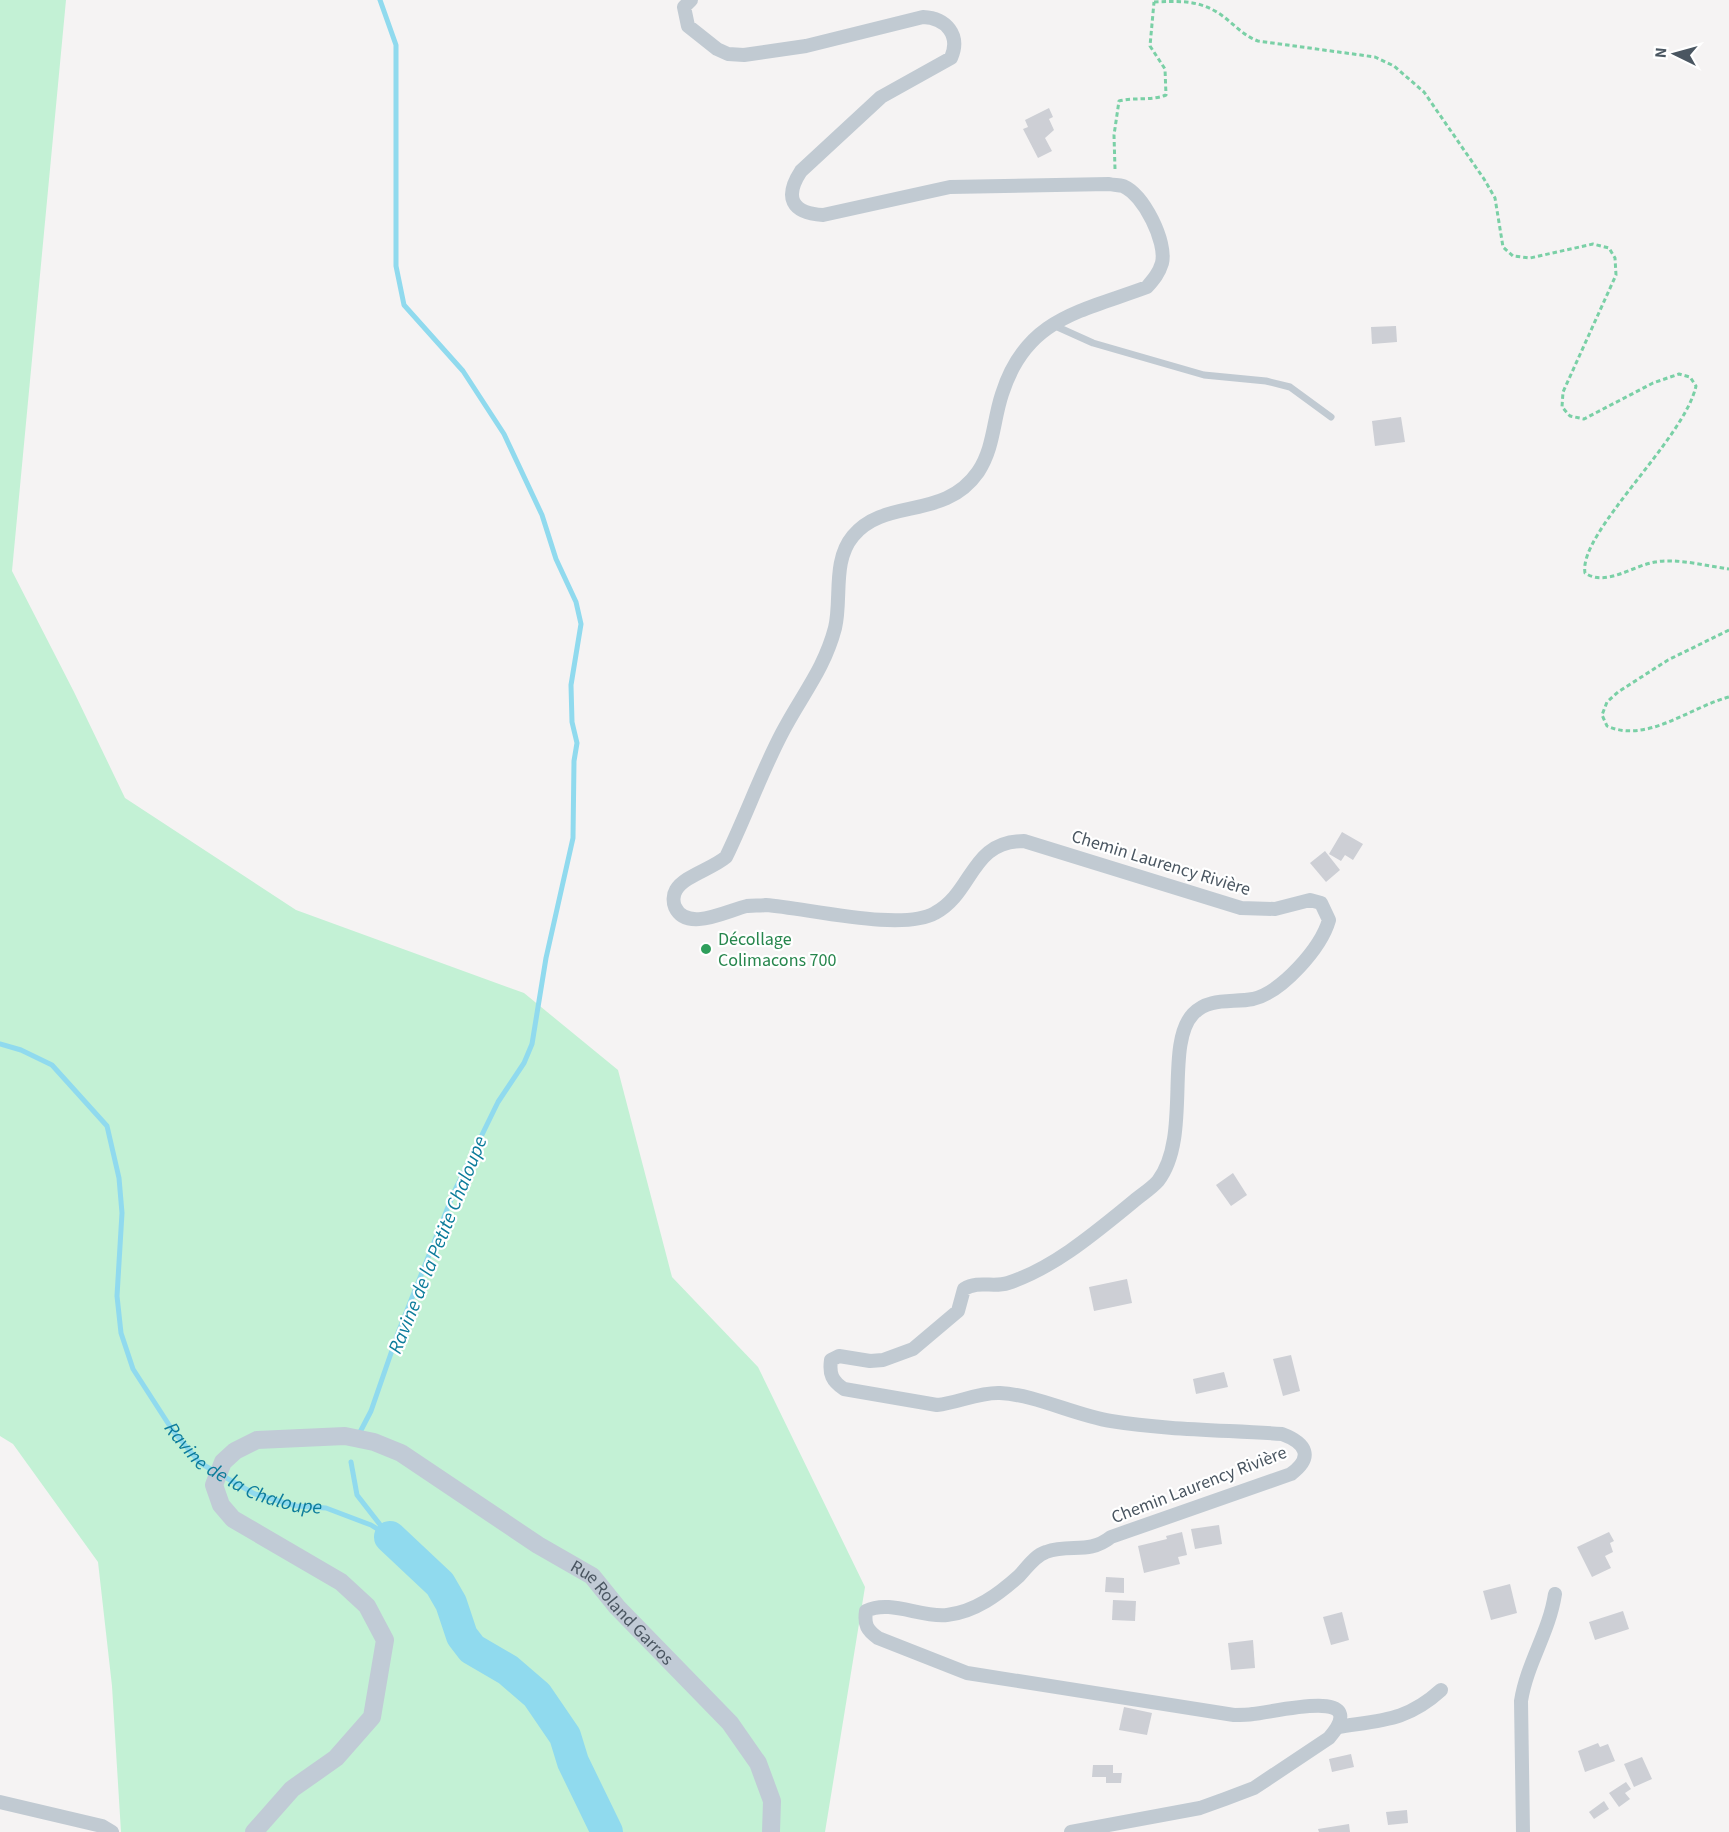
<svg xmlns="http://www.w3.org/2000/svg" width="1729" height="1832" font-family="'Source Sans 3',sans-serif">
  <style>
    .green { fill: #c3f1d5 }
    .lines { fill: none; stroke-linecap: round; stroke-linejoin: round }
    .stream { stroke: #90daee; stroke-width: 5 }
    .river { stroke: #90daee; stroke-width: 32 }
    .building { fill: #cdcfd5 }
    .path { stroke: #7ad0a6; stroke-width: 3; stroke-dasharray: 4.5 3; stroke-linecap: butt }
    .service { stroke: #c1cad2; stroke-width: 7 }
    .minor { stroke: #c1cad2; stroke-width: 14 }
    .secondary { stroke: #c1cbd6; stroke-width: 18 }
    .leisure-dot { fill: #2e9e5b; stroke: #fff; stroke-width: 2 }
    .labels { text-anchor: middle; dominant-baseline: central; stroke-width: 4.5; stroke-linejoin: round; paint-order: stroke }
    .street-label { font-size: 18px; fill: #4a5661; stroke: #fff }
    .leisure-label { font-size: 18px; fill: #27864d; stroke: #fff; text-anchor: start }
    .water-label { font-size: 20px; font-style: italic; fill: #0c7c9b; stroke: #fff }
  </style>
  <rect width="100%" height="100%" fill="#f5f3f3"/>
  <!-- green -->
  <path class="green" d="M0,0H66L12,571L74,692L125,798L296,910L524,993L618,1070L672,1277L758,1367L865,1587L825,1832H121L112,1686L98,1562L13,1444L0,1436Z"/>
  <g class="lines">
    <!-- stream -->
    <g class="stream">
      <path id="s1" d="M0,1044L21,1050L52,1065L107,1126L119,1178L122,1213L117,1296L121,1333L133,1369L173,1431L200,1463L255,1494L296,1506L326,1508L371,1525L390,1537"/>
      <path d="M358,1436L371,1411L398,1333L454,1192L498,1102L524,1063L532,1044L546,958L573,838L574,761L577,743L572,722L571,685L581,624L576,602L556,559L542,515L504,434L463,371L404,305L396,266V45L380,0"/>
      <path d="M351,1462L357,1495L385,1531"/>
    </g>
    <!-- river -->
    <path class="river" d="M390,1537L440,1584L451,1603L462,1636L472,1649L508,1670L537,1695L565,1736L573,1762L607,1832"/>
  </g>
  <!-- building -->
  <g class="building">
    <path d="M1049,108L1053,117L1049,119L1054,130L1045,138L1052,151L1038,158L1023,129L1028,127L1025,120Z"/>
    <path d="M1396,326L1397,342L1372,344L1371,327Z"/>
    <path d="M1401,417L1405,442L1375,446L1372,421Z"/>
    <path d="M1342,832L1363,844L1353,860L1345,855L1341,861L1329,854Z"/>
    <path d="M1325,851L1340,870L1326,882L1310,863Z"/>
    <path d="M1233,1173L1247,1195L1231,1206L1216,1185Z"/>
    <path d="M1127,1279L1132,1303L1094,1311L1089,1287Z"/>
    <path d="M1291,1355L1300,1391L1283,1396L1273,1359Z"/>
    <path d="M1224,1372L1228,1387L1196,1394L1193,1379Z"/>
    <path d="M1219,1525L1222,1544L1195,1549L1191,1529Z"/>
    <path d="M1182,1532L1187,1555L1178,1557L1180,1564L1144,1573L1138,1546L1167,1539L1166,1536Z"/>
    <path d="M1609,1532L1614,1541L1610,1543L1613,1552L1605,1556L1611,1568L1592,1577L1577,1547Z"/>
    <path d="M1106,1577L1124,1578V1593L1105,1592Z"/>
    <path d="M1510,1584L1517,1613L1491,1620L1483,1591Z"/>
    <path d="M1113,1600L1136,1601L1135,1621L1112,1620Z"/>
    <path d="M1623,1611L1629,1629L1595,1640L1589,1622Z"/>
    <path d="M1342,1612L1349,1640L1331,1645L1323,1617Z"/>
    <path d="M1253,1640L1255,1668L1231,1670L1228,1643Z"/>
    <path d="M1124,1707L1152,1713L1147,1735L1119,1730Z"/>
    <path d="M1598,1743L1600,1747L1608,1744L1615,1761L1585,1772L1578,1751Z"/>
    <path d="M1351,1754L1354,1767L1332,1772L1329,1759Z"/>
    <path d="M1642,1757L1652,1779L1634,1787L1624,1764Z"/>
    <path d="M1093,1765H1113V1773H1122L1121,1783H1106V1777H1092Z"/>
    <path d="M1626,1782L1631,1789L1625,1793L1630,1799L1619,1807L1609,1793Z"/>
    <path d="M1604,1801L1609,1809L1594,1819L1589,1812Z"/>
    <path d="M1407,1810L1408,1823L1388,1825L1386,1812Z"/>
    <path d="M1349,1824L1350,1832H1319L1318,1829Z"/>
  </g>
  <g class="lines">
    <!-- path -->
    <g class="path">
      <path d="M1154,2C1176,1 1196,0 1215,11C1231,20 1241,35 1258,41L1375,57L1394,66L1424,92L1484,179L1495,198L1503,247L1513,256L1530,258L1593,244L1609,248L1615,258L1616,275L1563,392L1562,407L1570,416L1584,419L1653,383L1679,374L1690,377L1696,386C1684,440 1578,533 1585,573C1606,587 1632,566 1655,562C1678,558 1706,566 1729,569"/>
      <path d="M1115,169L1114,135L1119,101C1136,97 1151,101 1166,95L1165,69L1150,46L1154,2"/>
      <path d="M1729,630L1668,660L1618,692L1607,702L1602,715L1607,726C1647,744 1690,707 1729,697"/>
    </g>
    <!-- service -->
    <path class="service" d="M1053,325L1093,343L1204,375L1266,381L1290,387L1331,417"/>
    <!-- minor -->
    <g class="minor">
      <path d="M691,0L684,7L688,26L717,49L728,54L744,55L806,46L923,17C946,18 961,35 951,58L881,97L801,171C784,197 791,213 823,215L950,187L1109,184C1113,185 1119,185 1123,186C1144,195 1167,242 1162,263C1159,273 1154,279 1147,287C1080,312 1026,318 1002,394C993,421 994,448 978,472C944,521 885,497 853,536C832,561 842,599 835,628C824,670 801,696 782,733C761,773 746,816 726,857C712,869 684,876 676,890C673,895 673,902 675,907C687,933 728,910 747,906C753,905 760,906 766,905C807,908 902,932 935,913C974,892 970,841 1024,841L1241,908L1275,909L1310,900L1321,903L1329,920C1321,948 1282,992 1253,999C1232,1003 1209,997 1193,1014C1164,1045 1192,1137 1158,1181C1152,1188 1141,1195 1134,1201C1096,1232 1054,1268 1008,1283C993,1288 979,1280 964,1289L958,1311L913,1349L883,1360L870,1361L839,1356L831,1360C829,1374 832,1381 844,1389L937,1405C958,1403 979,1392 1000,1393C1037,1395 1074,1415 1111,1421C1167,1430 1225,1430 1282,1434C1306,1443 1314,1457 1291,1474L1111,1537C1088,1555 1071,1543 1046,1552C1034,1556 1027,1568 1019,1576C999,1594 975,1612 947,1615C921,1618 890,1599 866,1611C864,1625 867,1630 878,1638L967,1673L1234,1715C1241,1715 1247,1715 1253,1714C1272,1713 1374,1685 1329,1738L1254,1788L1225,1799L1200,1808L1071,1832"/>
      <path d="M1338,1727C1382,1720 1407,1721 1441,1690"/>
      <path d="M0,1802L102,1826L112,1832"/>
      <path d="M1523,1832L1521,1701C1527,1663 1549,1633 1555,1594"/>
    </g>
    <!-- secondary -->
    <path class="secondary" id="s2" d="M254,1832L292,1789L336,1758L372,1717L385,1640L367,1606L341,1582L233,1519L221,1505L214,1485L223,1462L235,1451L257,1440L345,1436L374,1442L401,1453L538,1545L592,1576L617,1607L730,1723L758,1763L772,1801L771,1832"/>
  </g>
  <!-- markers -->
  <circle class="leisure-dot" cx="706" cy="949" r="6"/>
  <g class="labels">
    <!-- street labels -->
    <g class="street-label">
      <text transform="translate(1161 863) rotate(17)">Chemin Laurency Rivière</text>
      <text transform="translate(1199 1485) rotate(-21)">Chemin Laurency Rivière</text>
      <text stroke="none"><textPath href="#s2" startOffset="969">Rue Roland Garros</textPath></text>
    </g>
    <!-- leisure labels -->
    <g class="leisure-label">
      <text x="718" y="939">Décollage<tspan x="718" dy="21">Colimacons 700</tspan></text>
    </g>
    <!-- water labels -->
    <g class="water-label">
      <text transform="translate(438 1245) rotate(-68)">Ravine de la Petite Chaloupe</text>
      <text stroke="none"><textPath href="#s1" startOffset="542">Ravine de la Chaloupe</textPath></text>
    </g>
  </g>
  <!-- north arrow -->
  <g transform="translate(1675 54) rotate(275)" stroke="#ffffff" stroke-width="4.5" paint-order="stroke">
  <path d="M0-4.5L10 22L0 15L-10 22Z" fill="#4a5661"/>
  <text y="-9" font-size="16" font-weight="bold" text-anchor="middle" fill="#4a5661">N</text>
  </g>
</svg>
